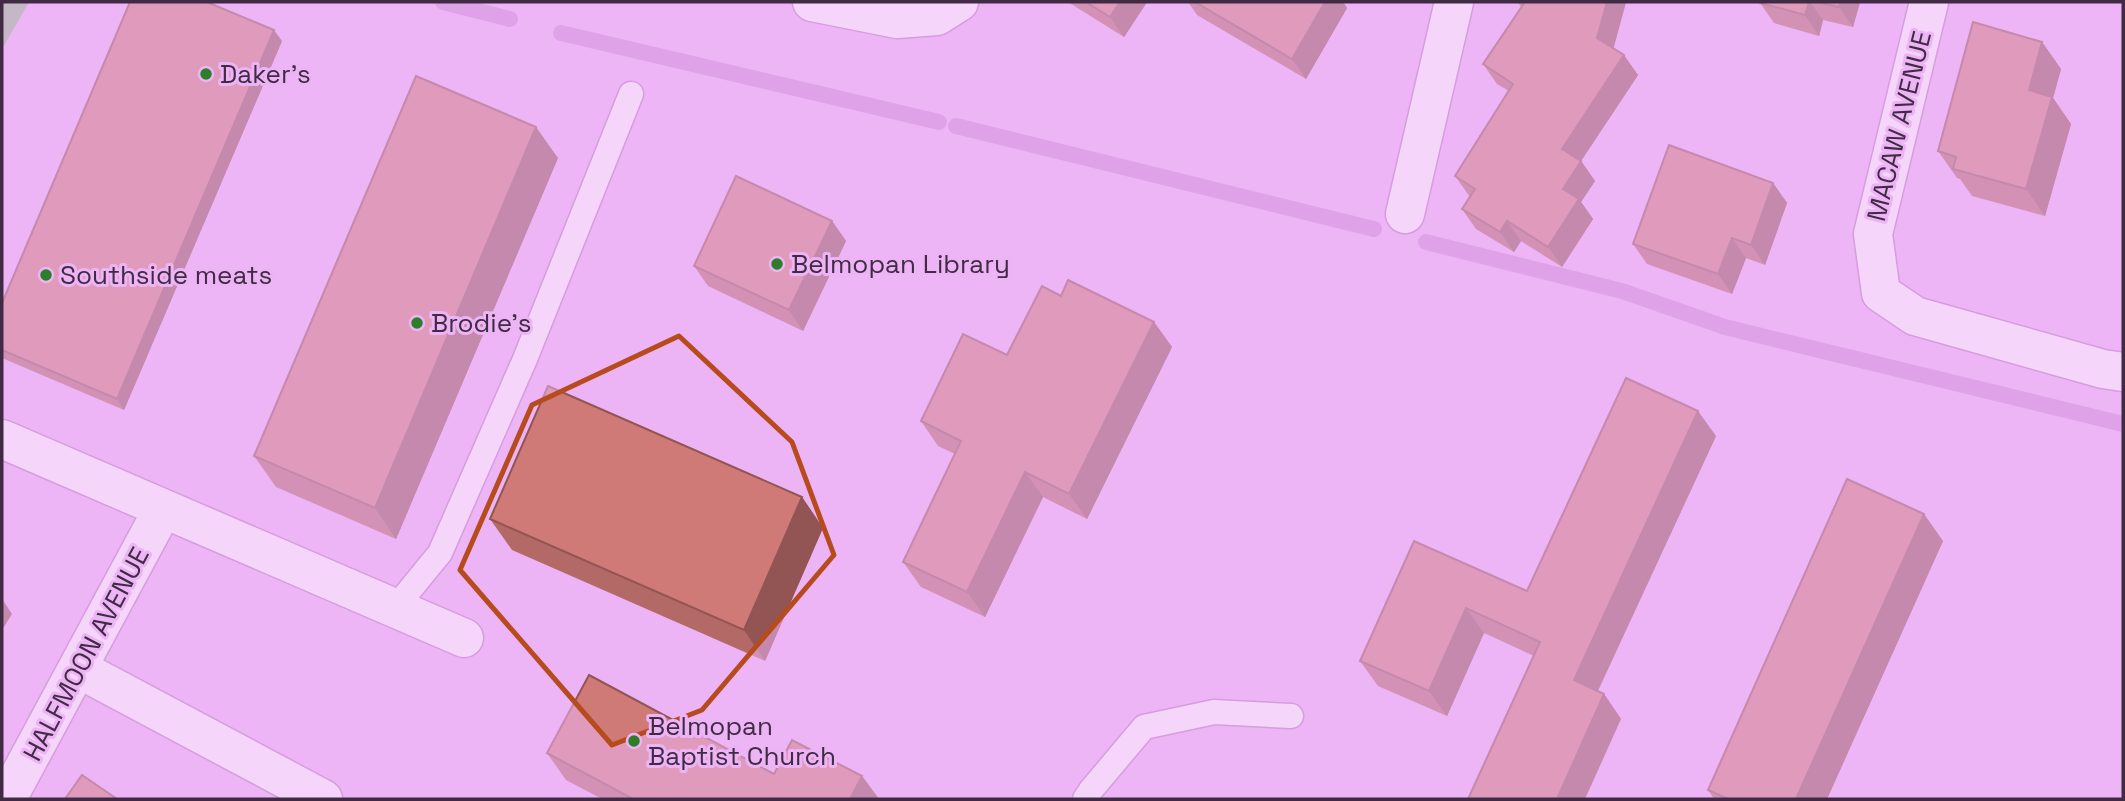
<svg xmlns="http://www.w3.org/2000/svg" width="2125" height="801" font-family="'Space Grotesk',sans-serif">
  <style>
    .green { fill: #92bb8d }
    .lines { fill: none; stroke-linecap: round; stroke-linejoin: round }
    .stream { stroke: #cf8dd8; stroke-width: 16 }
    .lane-casing { stroke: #b882c0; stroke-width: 27 }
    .street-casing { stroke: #b882c0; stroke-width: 41 }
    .lane { stroke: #fff; stroke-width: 24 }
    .street { stroke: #fff; stroke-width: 38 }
    .wall { fill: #b36966 }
    .shaded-wall { fill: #925553 }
    .building { fill: #d07a77; stroke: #925553; stroke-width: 2 }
    .marked { fill: none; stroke: #b64b1d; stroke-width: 5; stroke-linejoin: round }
    .poi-dot { fill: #2d7e29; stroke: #edb4f5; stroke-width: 2.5 }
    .labels { text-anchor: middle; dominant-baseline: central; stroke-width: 6; stroke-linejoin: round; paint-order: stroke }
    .poi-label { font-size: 26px; fill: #402a44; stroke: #edb4f5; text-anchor: start }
    .street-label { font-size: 26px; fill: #402a44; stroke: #edb4f5 }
  </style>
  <rect width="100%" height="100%" fill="#edb4f5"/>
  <!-- green -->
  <path class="green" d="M2,2H29L2,49Z"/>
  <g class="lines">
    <!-- stream -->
    <g class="stream">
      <path d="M443,2L510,19"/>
      <path d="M561,33L939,122"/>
      <path d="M956,126L1374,229"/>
      <path d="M1426,242L1622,291L1725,327L2123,424"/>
    </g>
    <defs>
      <g id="lane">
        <path d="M395,608L440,553L525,359L631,94"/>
        <path d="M1085,799L1091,790L1144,727L1214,712L1291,716"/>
      </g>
      <g id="street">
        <path d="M812,2L897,19L937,16L959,2"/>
        <path d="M1929,2L1873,234L1881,293L1915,316L2103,369L2123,372"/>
        <path d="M1405,214L1454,2"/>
        <path d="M2,439L464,638"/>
        <path d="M79,669L323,799"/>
        <path d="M7,799L163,509"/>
      </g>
    </defs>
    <!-- lane casing -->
    <use href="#lane" class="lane-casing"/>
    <!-- street casing -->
    <use href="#street" class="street-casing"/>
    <!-- lane -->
    <use href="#lane" class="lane"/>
    <!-- street -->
    <use href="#street" class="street"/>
  </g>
  <!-- wall -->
  <g class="wall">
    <path d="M1068,2H1147L1124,37Z"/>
    <path d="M1188,2H1343L1347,8L1306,79L1197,15Z"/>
    <path d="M1518,2H1626L1613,48L1638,75L1581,161L1595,181L1581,202L1593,219L1562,267L1521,241L1514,252L1476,229L1462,209L1470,197L1455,176L1509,91L1497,84L1483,64L1521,7Z"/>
    <path d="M1760,2H1860L1853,27L1823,20L1819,36L1774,23L1760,3Z"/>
    <path d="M282,41L124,410L2,358V303Z"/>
    <path d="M2042,42L2061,69L2053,98L2071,124L2045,216L1972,196L1960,179L1957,178L1938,151Z"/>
    <path d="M558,158L396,539L276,487L254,456Z"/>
    <path d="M1773,183L1787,203L1765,265L1746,258L1732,294L1647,264L1633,244Z"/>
    <path d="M832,221L846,241L803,331L708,286L694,266Z"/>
    <path d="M1061,296L1154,322L1172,347L1087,519L1043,497L985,617L921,587L903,562L955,454L938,446L921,421L1007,355Z"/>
    <path d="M1716,436L1598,691L1604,694L1621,719L1534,656L1484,633L1447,716L1378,686L1360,661L1414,541L1527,591Z"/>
    <path d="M802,497L823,528L765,661L512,550L490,519Z"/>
    <path d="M1943,541L1827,799H1714L1708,790Z"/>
    <path d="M547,753L774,774L862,776L879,799H602L566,780Z"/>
  </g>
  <!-- shaded-wall -->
  <g class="shaded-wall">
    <path d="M1120,2H1147L1124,37L1110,17Z"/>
    <path d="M1325,2H1343L1347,8L1306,79L1292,59Z"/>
    <path d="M1607,2H1626L1611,58L1597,38Z"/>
    <path d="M1809,2H1810L1823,20L1819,36L1805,15Z"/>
    <path d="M1841,2H1860L1853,27L1839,7Z"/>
    <path d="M274,30L282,41L124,410L117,399Z"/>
    <path d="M2042,42L2061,69L2053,98L2071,124L2045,216L2026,189L2029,90Z"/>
    <path d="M1624,55L1638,75L1581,161L1595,181L1581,202L1593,219L1562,267L1548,247L1563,189L1562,149Z"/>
    <path d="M536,127L558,158L396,539L375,508Z"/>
    <path d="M1773,183L1787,203L1765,265L1751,245Z"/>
    <path d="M832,221L846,241L803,331L789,310Z"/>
    <path d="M1507,221L1521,241L1514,252L1500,232Z"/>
    <path d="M1732,238L1746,258L1732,294L1718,274Z"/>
    <path d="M1154,322L1172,347L1087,519L1069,494Z"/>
    <path d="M1698,411L1716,436L1591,705L1574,680Z"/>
    <path d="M1025,472L1043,497L985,617L967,592Z"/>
    <path d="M802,497L823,528L765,661L744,630Z"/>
    <path d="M1924,514L1943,541L1827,799H1796Z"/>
    <path d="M2,599L12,614L2,630Z"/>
    <path d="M1466,608L1484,633L1447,716L1429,691Z"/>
    <path d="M1604,694L1621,719L1585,799H1557Z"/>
    <path d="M862,776L879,799H850Z"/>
  </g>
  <!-- building -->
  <g class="building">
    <path d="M130,2H207L274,30L117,399L2,350V303Z"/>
    <path d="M1086,2H1120L1110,17Z"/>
    <path d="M1195,2H1325L1292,59Z"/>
    <path d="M1525,2H1607L1597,38L1624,55L1562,149L1581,161L1563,189L1579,199L1548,247L1507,221L1500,232L1462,209L1475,189L1455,176L1513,84L1483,64Z"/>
    <path d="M1760,2H1809L1805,15L1760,3Z"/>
    <path d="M1817,2H1841L1839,7Z"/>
    <path d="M1973,22L2042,42L2029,90L2052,97L2026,189L1953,169L1956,157L1938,151Z"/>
    <path d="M416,76L536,127L375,508L254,456Z"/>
    <path d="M1669,145L1773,183L1751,245L1732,238L1718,274L1633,244Z"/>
    <path d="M736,176L832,221L789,310L694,266Z"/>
    <path d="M1068,280L1154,322L1069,494L1025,472L967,592L903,562L961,441L921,421L963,334L1007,355L1042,286L1061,296Z"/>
    <path d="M1626,378L1698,411L1574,680L1604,694L1557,799H1468L1540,642L1466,608L1429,691L1360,661L1414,541L1527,591Z"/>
    <path d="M548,386L802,497L744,630L490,519Z"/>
    <path d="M1847,479L1924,514L1796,799H1728L1708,790Z"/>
    <path d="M589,675L774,774L792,740L862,776L850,799H633L547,753Z"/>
    <path d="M82,775L117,799H65Z"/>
  </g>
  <!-- marked area -->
  <path d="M0 0H2125V801H0ZM679,336L792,442L834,555L702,710L612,745L460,570L532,405Z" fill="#edb4f5" fill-opacity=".55" fill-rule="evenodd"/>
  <path class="marked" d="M679,336L792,442L834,555L702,710L612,745L460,570L532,405Z"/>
  <!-- markers -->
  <g class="poi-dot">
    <circle cx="206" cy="74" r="7"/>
    <circle cx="777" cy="264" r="7"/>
    <circle cx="46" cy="275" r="7"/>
    <circle cx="417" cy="323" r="7"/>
    <circle cx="634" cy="741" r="7"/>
  </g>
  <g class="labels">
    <!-- poi labels -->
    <g class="poi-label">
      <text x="220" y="74">Daker's</text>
      <text x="791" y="264">Belmopan Library</text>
      <text x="60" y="275">Southside meats</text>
      <text x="431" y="323">Brodie's</text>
      <text x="648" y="726">Belmopan<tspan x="648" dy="30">Baptist Church</tspan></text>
    </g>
    <!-- street labels -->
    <g class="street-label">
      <text transform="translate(1899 126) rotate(-76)">MACAW AVENUE</text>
      <text transform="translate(86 654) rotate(-62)">HALFMOON AVENUE</text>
    </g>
  </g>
  <!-- border -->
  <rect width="2125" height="801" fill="none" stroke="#402a44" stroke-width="7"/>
</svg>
